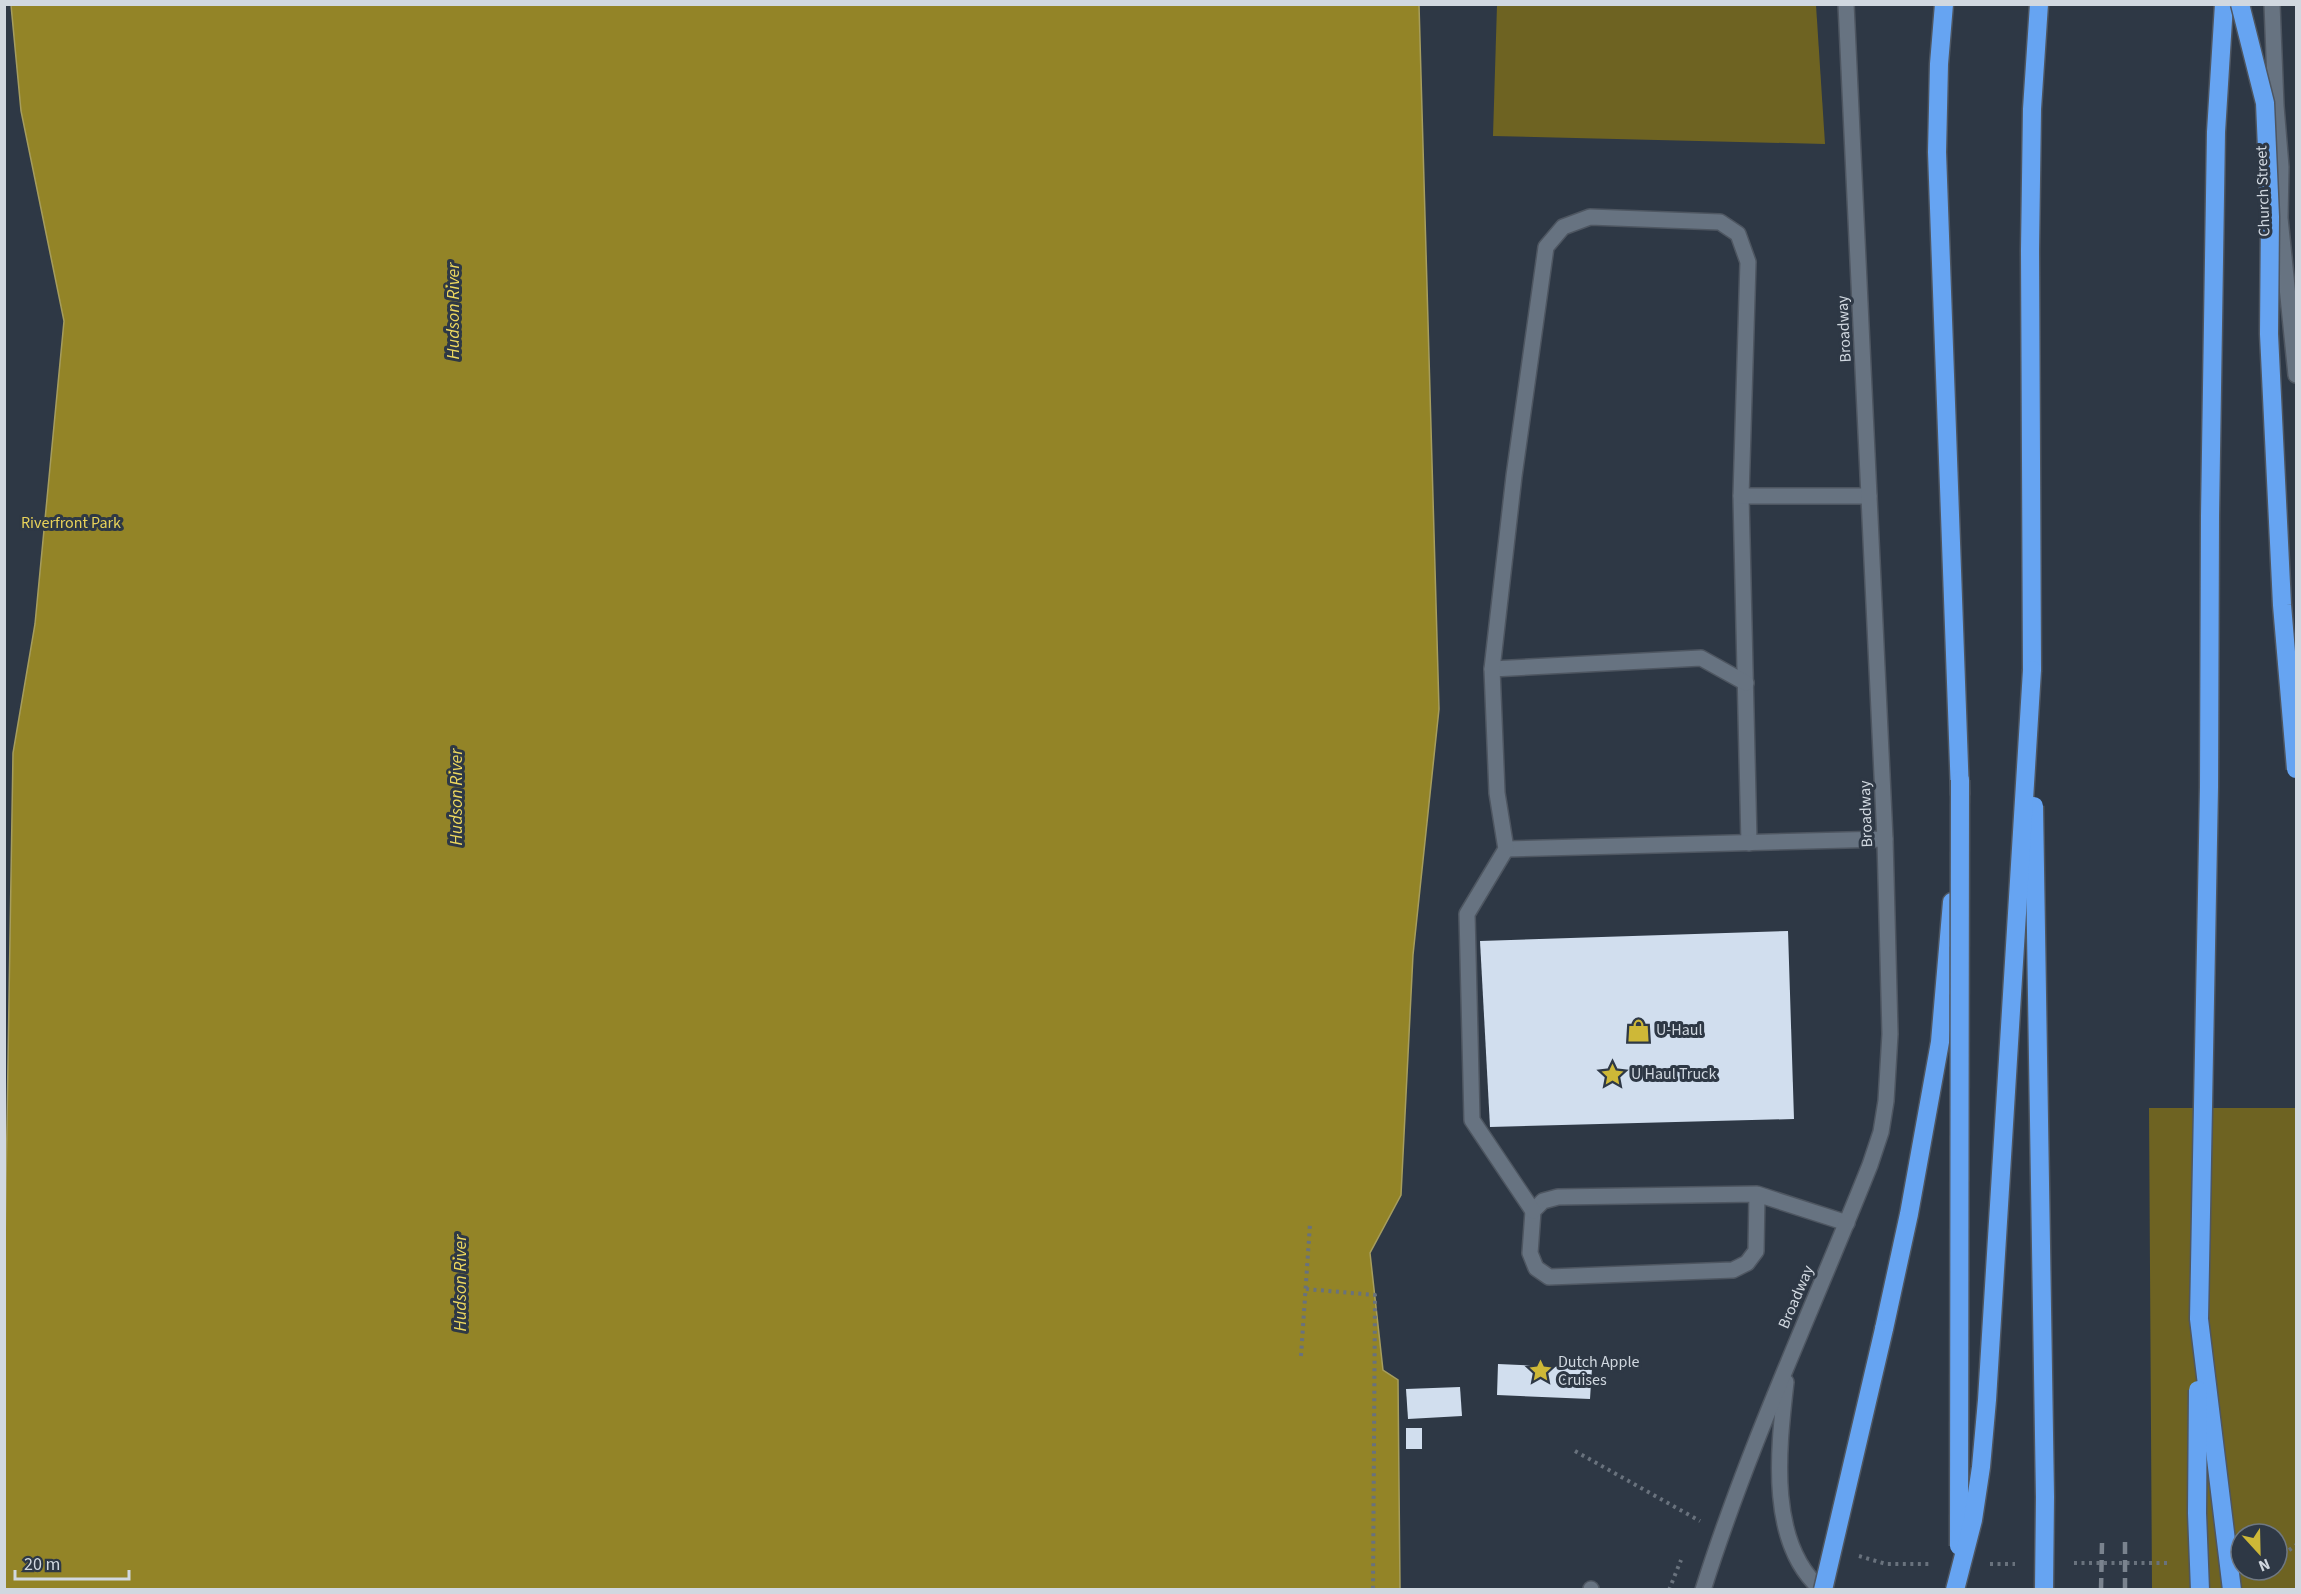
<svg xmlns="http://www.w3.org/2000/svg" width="2301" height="1594" font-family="'Source Sans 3',sans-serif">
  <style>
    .green { fill: #6e6322; fill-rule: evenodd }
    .water { fill: #938427; stroke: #a69d5e; stroke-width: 1.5 }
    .building { fill: #d1deee }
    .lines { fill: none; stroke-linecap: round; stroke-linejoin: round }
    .minor-casing { stroke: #4e5661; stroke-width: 18 }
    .highway-casing { stroke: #4e5661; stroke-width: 21 }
    .path { stroke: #69727d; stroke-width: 4; stroke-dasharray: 3 4.5; stroke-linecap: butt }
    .minor { stroke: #677381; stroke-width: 15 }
    .highway { stroke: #66a4f2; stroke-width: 18 }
    .rail { stroke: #7a838e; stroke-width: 4.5; stroke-dasharray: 12 6; stroke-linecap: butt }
    .highway-bridge-casing { stroke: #4e5661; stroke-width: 21; stroke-linecap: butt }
    .highway-bridge { stroke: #66a4f2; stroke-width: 18 }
    .labels { text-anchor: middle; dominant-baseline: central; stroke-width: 6; stroke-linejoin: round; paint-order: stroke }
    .street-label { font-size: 16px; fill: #d1d8e0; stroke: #2e3845 }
    .park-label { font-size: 16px; fill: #e8d25a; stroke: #2e3845 }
    .poi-label { font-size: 16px; fill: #d1d8e0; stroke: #2e3845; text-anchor: start }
    .water-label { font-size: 18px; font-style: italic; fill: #edd860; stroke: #2e3845 }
  </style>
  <rect width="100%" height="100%" fill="#2e3845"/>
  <!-- green -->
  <g class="green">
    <path d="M1497,5H1816L1825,144L1493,136Z"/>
    <path d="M2149,1108H2296V1589H2152ZM2241,1534H2277V1570H2241Z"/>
  </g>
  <!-- water -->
  <path class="water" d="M11,5H1419L1439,709L1413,955L1401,1195L1370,1253L1383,1370L1398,1380L1400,1589H5V1247L13,753L35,624L64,321L21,111Z"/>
  <!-- building -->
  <g class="building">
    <path d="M1788,931L1794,1119L1490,1127L1480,941Z"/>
    <path d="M1498,1364L1592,1368L1590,1399L1497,1395Z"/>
    <path d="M1460,1387L1462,1416L1408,1419L1406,1389Z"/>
    <rect x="1406" y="1428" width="16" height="21"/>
  </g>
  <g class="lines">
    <defs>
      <g id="minor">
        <path d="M2272,4L2276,106L2281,167L2280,218L2296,375"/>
        <path d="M1741,496L1749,843"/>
        <path d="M1492,669L1701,658L1746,683"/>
        <path d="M1506,849L1885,839"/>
        <path d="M1757,1194L1756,1251L1747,1263L1733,1270L1549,1277L1536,1268L1530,1253L1533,1211L1543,1201L1558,1197L1757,1194L1847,1223"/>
        <path d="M1533,1211L1472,1120L1467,914L1506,849L1497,793L1492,669L1514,476L1546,247L1563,227L1590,217L1720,222L1738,234L1748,262L1741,496H1869"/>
        <path d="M1786,1382C1779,1445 1766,1543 1822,1590"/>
        <path d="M1591,1589V1590"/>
        <path d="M1703,1590C1749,1444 1814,1306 1870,1165L1881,1132L1886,1101L1890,1034L1885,839L1846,4"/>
      </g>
      <g id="highway">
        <path d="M1944,4L1939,64L1937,152L1960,794"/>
        <path d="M2032,670L2030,250L2032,109L2039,4"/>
        <path d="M2199,1319L2209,787L2210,516L2216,132L2224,4"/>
        <path d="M1884,1329L1909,1214L1940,1042L1952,902"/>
      </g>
    </defs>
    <!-- minor casing -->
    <use href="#minor" class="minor-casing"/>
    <!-- highway casing -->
    <use href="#highway" class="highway-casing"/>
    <!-- path -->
    <g class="path">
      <path d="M1306,1289L1375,1295L1373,1590"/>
      <path d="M1301,1356L1310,1224"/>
      <path d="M1575,1451L1700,1521"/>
      <path d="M1859,1556L1886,1564H1931"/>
      <path d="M2277,1559L2296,1545"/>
      <path d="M2074,1563H2171"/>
      <path d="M1990,1564H2015"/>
      <path d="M1669,1590L1681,1560"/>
    </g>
    <!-- minor -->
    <use href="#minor" class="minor"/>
    <!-- highway -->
    <use href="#highway" class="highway"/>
    <!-- rail -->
    <g class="rail">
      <path d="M2101,1590L2102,1543"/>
      <path d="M2125,1590V1542"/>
    </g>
    <defs>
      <g id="highway-bridge">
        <path d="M2240,4L2265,103L2270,217L2269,334L2282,605L2296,769"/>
        <path d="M2034,806L2045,1497L2044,1590"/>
        <path d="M2199,1319L2232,1590"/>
        <path d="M2198,1390L2197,1513L2200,1590"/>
        <path d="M1959,1546L1960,780"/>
        <path d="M1823,1590L1884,1329"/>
        <path d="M1955,1590L1973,1520L1981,1467L1987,1400L2032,670"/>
      </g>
    </defs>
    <!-- highway-bridge casing -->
    <use href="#highway-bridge" class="highway-bridge-casing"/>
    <!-- highway-bridge -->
    <use href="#highway-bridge" class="highway-bridge"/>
  </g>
  <!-- icons -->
  <defs>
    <symbol id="shop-bare" viewBox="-9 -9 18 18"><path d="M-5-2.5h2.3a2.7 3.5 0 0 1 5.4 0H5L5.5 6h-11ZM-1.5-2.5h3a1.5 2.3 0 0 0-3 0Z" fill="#ceb837" stroke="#2e3845" stroke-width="2.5" paint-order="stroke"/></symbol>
    <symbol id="sight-bare" viewBox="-9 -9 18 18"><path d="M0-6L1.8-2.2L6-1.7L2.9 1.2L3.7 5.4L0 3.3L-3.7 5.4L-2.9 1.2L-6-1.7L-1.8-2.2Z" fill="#ceb837" stroke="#2e3845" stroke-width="2.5" paint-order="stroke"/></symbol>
  </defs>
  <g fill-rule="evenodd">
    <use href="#shop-bare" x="1622" y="1014" width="33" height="33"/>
    <use href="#sight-bare" x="1596" y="1058" width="33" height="33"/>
    <use href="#sight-bare" x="1524" y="1354" width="33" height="33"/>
  </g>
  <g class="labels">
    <!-- street labels -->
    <g class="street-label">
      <text transform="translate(2263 191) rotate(-92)">Church Street</text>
      <text transform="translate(1844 329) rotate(-93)">Broadway</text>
      <text transform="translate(1866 814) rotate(-92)">Broadway</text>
      <text transform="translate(1796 1297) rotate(-67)">Broadway</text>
    </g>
    <!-- park labels -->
    <g class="park-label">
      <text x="71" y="523">Riverfront Park</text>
    </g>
    <!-- poi labels -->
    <g class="poi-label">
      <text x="1656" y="1030">U-Haul</text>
      <text x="1631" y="1074">U Haul Truck</text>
      <text x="1558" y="1362">Dutch Apple<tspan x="1558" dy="18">Cruises</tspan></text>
    </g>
    <!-- water labels -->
    <g class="water-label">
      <text transform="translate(453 311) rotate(-90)">Hudson River</text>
      <text transform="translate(456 797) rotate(-90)">Hudson River</text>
      <text transform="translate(460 1283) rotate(-90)">Hudson River</text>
    </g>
  </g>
  <!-- border -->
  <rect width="2301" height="1594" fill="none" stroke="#d1d8e0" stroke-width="12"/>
  <!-- north arrow -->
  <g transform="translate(2259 1552) rotate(158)"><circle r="28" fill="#2e3845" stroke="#6f7883" stroke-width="1.5"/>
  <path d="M0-4.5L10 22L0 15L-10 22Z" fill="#ceb837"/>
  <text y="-9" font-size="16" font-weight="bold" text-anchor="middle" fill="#d1d8e0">N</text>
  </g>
  <!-- scale -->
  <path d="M15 1570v9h114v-9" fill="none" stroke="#d1d8e0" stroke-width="3"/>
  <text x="24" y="1570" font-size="18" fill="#d1d8e0" stroke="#2e3845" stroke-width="4.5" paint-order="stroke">20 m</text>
</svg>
